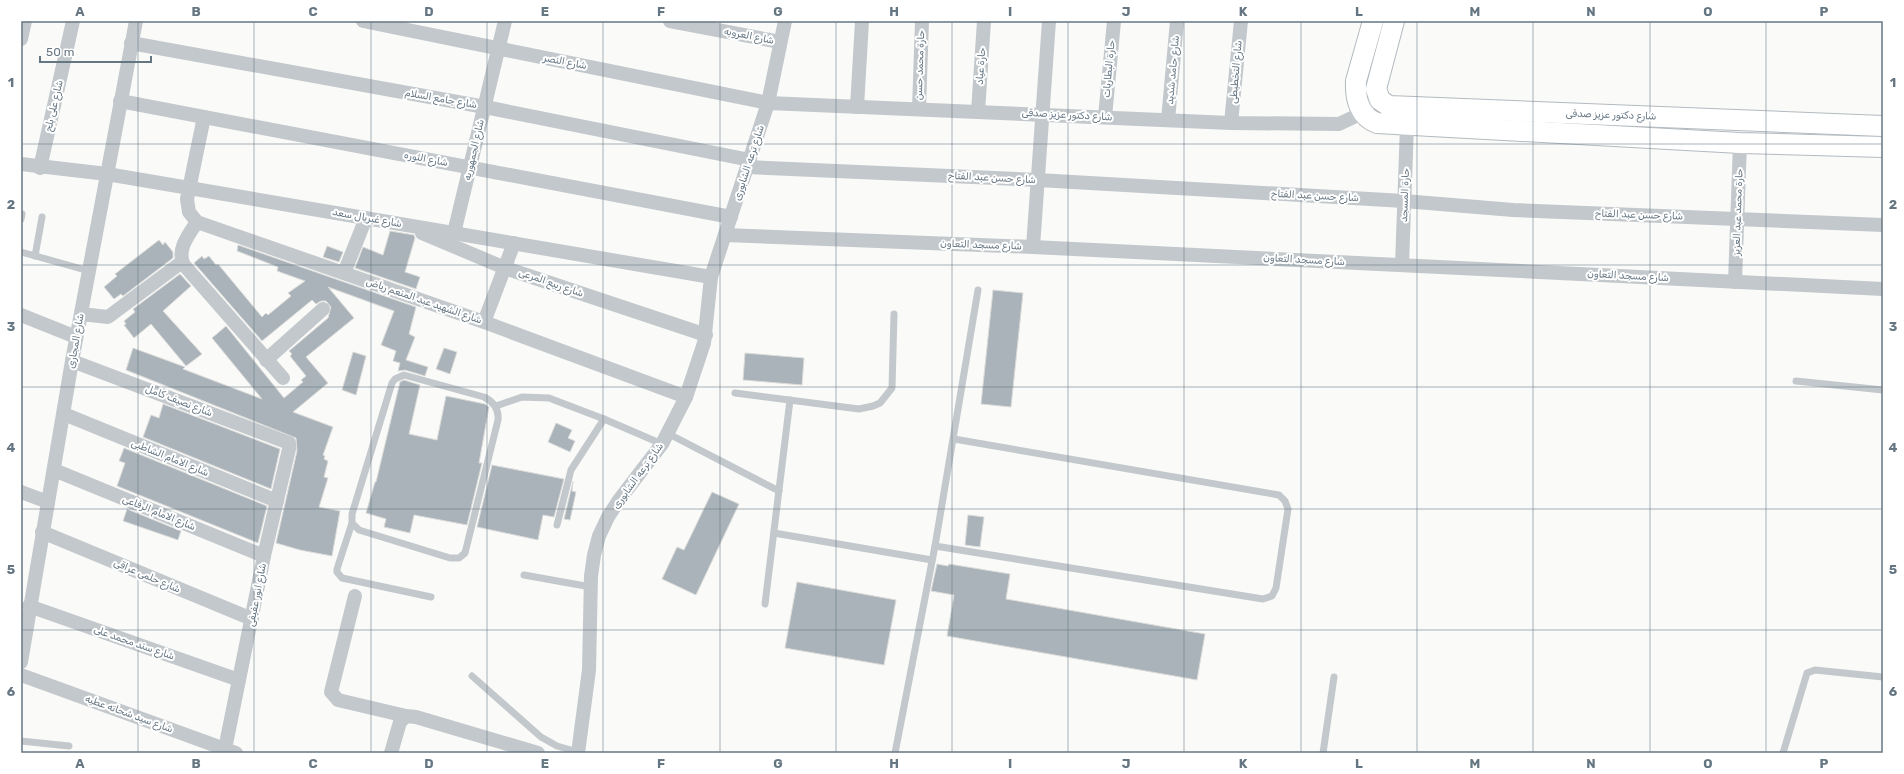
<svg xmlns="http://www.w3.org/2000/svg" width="1904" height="774" font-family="Rubik,Cairo,sans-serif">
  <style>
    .building { fill: #aab3b9; stroke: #dcdcda }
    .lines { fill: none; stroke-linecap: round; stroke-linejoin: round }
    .secondary-casing { stroke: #b3babf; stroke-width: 22 }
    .lane { stroke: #c3c8cc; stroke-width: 7 }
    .street { stroke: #c3c8cc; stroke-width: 14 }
    .secondary { stroke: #fff; stroke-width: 20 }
    .grid { fill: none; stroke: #657683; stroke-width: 1; stroke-opacity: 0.55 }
    .labels { text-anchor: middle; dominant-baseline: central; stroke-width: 4; stroke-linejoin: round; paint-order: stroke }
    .street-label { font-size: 10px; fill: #657683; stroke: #fff }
    .neatline { fill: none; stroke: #657683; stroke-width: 1.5 }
    .grid-label { font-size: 13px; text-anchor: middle; font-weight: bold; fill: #657683 }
  </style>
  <rect width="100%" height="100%" fill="#fafaf8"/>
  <!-- building -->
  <g class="building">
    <path d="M390,231L414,235L415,238L405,272L420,277L416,289L355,268L363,247L383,255Z"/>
    <path d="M159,240L163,245L165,242L173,252V258L123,296L121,294L114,299L104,287L117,276L115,274Z"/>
    <path d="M238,245L416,307L409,334L415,337L406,360L428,367L425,376L405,370L398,371L400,363L393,361L396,351L381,345L394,311L328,287L354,318L306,357L328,383L293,412L333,427L323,455L325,456L324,459L328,461L324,477L328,478L319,507L340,511L332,556L300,550L276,543L297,451L296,438L126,370L133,348L185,367L183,369L262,399L212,338L226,326L284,398L303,382L301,380L306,376L290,356L292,354L289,351L328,318L331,307L326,301H321L316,304L312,300L262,341L194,263L202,256L204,259L209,256L216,265L218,264L262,317L266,313L268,315L291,296L288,293L305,281L277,271L278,267L237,251Z"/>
    <path d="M327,246L343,252L339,262L323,257Z"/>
    <path d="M180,274L191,286L163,311L202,354L186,366L151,324L134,338L124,325L126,324L124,321L135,312L133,309Z"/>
    <path d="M993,290L1023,293L1011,407L981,404Z"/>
    <path d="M444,348L457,352L450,374L436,369Z"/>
    <path d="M353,352L366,356L356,395L342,390Z"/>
    <path d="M745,353L804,358L802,385L743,380Z"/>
    <path d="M404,380L420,385L409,434L437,440L446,396L485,404L489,407L479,463H482L467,525L414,515L410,533L384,527L386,519L366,513L375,482H376L400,382Z"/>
    <path d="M163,404L280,449L271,489L143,437L151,415L159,418Z"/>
    <path d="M556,423L572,430L568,438L575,441L570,452L548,442Z"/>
    <path d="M124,448L267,506L258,543L117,486L125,463L119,461Z"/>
    <path d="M492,465L564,479L554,517L543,515L538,540L477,527Z"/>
    <path d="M573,481L572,491L576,492L570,520L564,519Z"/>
    <path d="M712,492L739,504L696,595L662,579L677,547L684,550Z"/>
    <path d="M127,509L181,531L178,540L123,521Z"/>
    <path d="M968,515L984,517L980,547L965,545Z"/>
    <path d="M937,564L948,566L949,564L1010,574L1006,599L1205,634L1197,680L947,636L954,595L931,591Z"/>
    <path d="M797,582L896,600L884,665L785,648Z"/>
  </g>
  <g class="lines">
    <defs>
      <g id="secondary">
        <path d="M1373,21L1356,81C1355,99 1360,117 1377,123L1740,143L1883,147"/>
        <path d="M1394,21L1376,89L1380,100L1389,106L1883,126"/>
      </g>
    </defs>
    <!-- secondary casing -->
    <use href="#secondary" class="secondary-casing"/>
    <!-- lane -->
    <g class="lane">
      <path d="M21,219L22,214"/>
      <path d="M21,252L89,271"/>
      <path d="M35,256L42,217"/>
      <path d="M404,375L484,397C494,402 499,409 498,420L465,553L459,558H450L359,530L352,523V514L392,383L395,379Z"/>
      <path d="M1796,381L1883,390"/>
      <path d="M735,393L859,409L873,406L880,403L892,388L894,314"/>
      <path d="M496,406L522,397L549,398L604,419L662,444"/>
      <path d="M667,433L779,491"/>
      <path d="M352,523L337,569V572L342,578L431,597"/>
      <path d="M557,525L571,470L604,419"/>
      <path d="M774,533L932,560"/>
      <path d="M935,546L1263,599L1272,596L1276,588L1288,509L1285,501L1279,495L954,439"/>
      <path d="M524,575L591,587"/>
      <path d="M765,604L790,400"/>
      <path d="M472,676L541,737L557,746L578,752"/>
      <path d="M21,741L69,746"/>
      <path d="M895,753L935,546L978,290"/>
      <path d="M1323,753L1334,677"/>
      <path d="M1783,753L1807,673L1815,670L1883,677"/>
    </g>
    <!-- street -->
    <g class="street">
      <path d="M363,21L768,103L1231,123L1339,124L1356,116L1368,105"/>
      <path d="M670,21L780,42"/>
      <path d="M21,39L25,21"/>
      <path d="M131,43L485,107L750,160"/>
      <path d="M120,101L731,217"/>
      <path d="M857,107L862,21"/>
      <path d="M919,109L922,21"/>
      <path d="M978,112L984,21"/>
      <path d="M204,117L187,199L189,212L197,222L484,322L686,397"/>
      <path d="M1105,117L1114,21"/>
      <path d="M1168,120L1177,21"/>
      <path d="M1231,123L1241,21"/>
      <path d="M21,164L107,174L711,277"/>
      <path d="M747,167L1038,180L1404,201L1513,210L1883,225"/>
      <path d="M40,168L73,21"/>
      <path d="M197,222C189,234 176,250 184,265L283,378"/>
      <path d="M422,233L505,268L706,335"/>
      <path d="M454,233L505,21"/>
      <path d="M725,235L1033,247L1883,289"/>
      <path d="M1033,247L1049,21"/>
      <path d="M1402,265L1407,125"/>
      <path d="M344,273L366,218"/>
      <path d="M1735,282L1740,143"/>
      <path d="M81,314L108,317L182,262"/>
      <path d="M21,315L76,337"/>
      <path d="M484,322L514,243"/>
      <path d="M266,360L323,309"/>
      <path d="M72,361L289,443V449L264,556L225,749"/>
      <path d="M64,414L277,501"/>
      <path d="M54,470L264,556"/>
      <path d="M21,492L48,502"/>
      <path d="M42,532L252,619"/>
      <path d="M355,596L331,692L338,700L406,716"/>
      <path d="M29,606L239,680"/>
      <path d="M21,662L72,361L136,21"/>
      <path d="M21,675L236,753"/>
      <path d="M391,753L400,722L406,716L416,717L538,753"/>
      <path d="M578,753L589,670L591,576L594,555L599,536L608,517L619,500L662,444L686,397L704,343L711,277L768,103L785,21"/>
    </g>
    <!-- secondary -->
    <use href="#secondary" class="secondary"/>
  </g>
  <!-- grid -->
  <path class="grid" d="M138,21V753M254,21V753M371,21V753M487,21V753M603,21V753M720,21V753M836,21V753M952,21V753M1068,21V753M1184,21V753M1301,21V753M1417,21V753M1533,21V753M1650,21V753M1766,21V753M21,144H1883M21,265H1883M21,387H1883M21,509H1883M21,630H1883"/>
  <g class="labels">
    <!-- street labels -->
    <g class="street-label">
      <text transform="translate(749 36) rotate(11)">شارع العروبه</text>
      <text transform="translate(565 62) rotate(11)">شارع النصر</text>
      <text transform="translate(920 65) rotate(-88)">حارة محمد حسن</text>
      <text transform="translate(981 66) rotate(-86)">حارة عياد</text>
      <text transform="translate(1109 69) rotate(-85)">حارة البطاريات</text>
      <text transform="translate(1173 70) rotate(-85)">شارع حامد شديد</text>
      <text transform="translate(1236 72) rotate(-85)">شارع التخطيطى</text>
      <text transform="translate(441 99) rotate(10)">شارع جامع السلام</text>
      <text transform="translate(54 106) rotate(-77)">شارع على بلح</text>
      <text transform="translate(1067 115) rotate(3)">شارع دكتور عزيز صدقى</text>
      <text transform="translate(1611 115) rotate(2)">شارع دكتور عزيز صدقى</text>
      <text transform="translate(474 150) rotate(-77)">شارع الجمهوريه</text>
      <text transform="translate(426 159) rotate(11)">شارع الثوره</text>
      <text transform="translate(749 163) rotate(-72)">شارع ترعه الشابورى</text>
      <text transform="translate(992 178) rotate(3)">شارع حسن عبد الفتاح</text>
      <text transform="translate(1405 195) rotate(-88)">حارة المسجد</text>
      <text transform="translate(1315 196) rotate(3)">شارع حسن عبد الفتاح</text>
      <text transform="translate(1738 212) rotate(-88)">حارة محمد عبد العزيز</text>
      <text transform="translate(1639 215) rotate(2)">شارع حسن عبد الفتاح</text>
      <text transform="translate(367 218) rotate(10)">شارع غبريال سعد</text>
      <text transform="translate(981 245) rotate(2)">شارع مسجد التعاون</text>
      <text transform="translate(1304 260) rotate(3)">شارع مسجد التعاون</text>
      <text transform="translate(1628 276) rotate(3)">شارع مسجد التعاون</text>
      <text transform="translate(551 283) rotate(19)">شارع ربيع المرعى</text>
      <text transform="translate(424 301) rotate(19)">شارع الشهيد عبد المنعم رياض</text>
      <text transform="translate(76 341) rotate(-80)">شارع المجارى</text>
      <text transform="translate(179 401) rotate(21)">شارع نصيف كامل</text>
      <text transform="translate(170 458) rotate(22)">شارع الامام الشاطبى</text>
      <text transform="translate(638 476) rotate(-54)">شارع ترعه الشابورى</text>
      <text transform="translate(159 513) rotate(22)">شارع الامام الرفاعى</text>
      <text transform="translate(147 576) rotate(23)">شارع حلمى عراقى</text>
      <text transform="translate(257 595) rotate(-79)">شارع انور عفيفى</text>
      <text transform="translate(134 643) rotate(19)">شارع سند محمد على</text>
      <text transform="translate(129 714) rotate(20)">شارع سيد شحاته عطيه</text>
    </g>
  </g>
  <!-- border -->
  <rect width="1904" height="774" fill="none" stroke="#ffffff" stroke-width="44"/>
  <!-- scale -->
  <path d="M40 56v6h111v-6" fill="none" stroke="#657683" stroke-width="2"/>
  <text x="46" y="56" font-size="12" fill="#657683" stroke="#ffffff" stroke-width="3" paint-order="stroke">50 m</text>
  <rect x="22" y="22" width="1860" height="730" class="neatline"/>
  <g class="grid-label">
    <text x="80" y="16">A</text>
    <text x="196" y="16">B</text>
    <text x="313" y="16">C</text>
    <text x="429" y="16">D</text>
    <text x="545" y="16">E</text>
    <text x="661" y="16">F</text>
    <text x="778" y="16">G</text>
    <text x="894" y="16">H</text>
    <text x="1010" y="16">I</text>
    <text x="1126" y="16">J</text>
    <text x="1243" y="16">K</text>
    <text x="1359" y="16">L</text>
    <text x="1475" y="16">M</text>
    <text x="1591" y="16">N</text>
    <text x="1708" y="16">O</text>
    <text x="1824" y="16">P</text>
    <text x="11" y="87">1</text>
    <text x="1893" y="87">1</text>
    <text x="11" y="209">2</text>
    <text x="1893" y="209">2</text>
    <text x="11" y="331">3</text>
    <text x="1893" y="331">3</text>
    <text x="11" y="452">4</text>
    <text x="1893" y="452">4</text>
    <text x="11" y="574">5</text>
    <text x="1893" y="574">5</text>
    <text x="11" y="696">6</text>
    <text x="1893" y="696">6</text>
    <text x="80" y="768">A</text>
    <text x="196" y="768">B</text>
    <text x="313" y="768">C</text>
    <text x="429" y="768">D</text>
    <text x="545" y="768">E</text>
    <text x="661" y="768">F</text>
    <text x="778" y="768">G</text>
    <text x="894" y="768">H</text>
    <text x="1010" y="768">I</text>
    <text x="1126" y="768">J</text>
    <text x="1243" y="768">K</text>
    <text x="1359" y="768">L</text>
    <text x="1475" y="768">M</text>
    <text x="1591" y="768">N</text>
    <text x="1708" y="768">O</text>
    <text x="1824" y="768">P</text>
  </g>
</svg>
